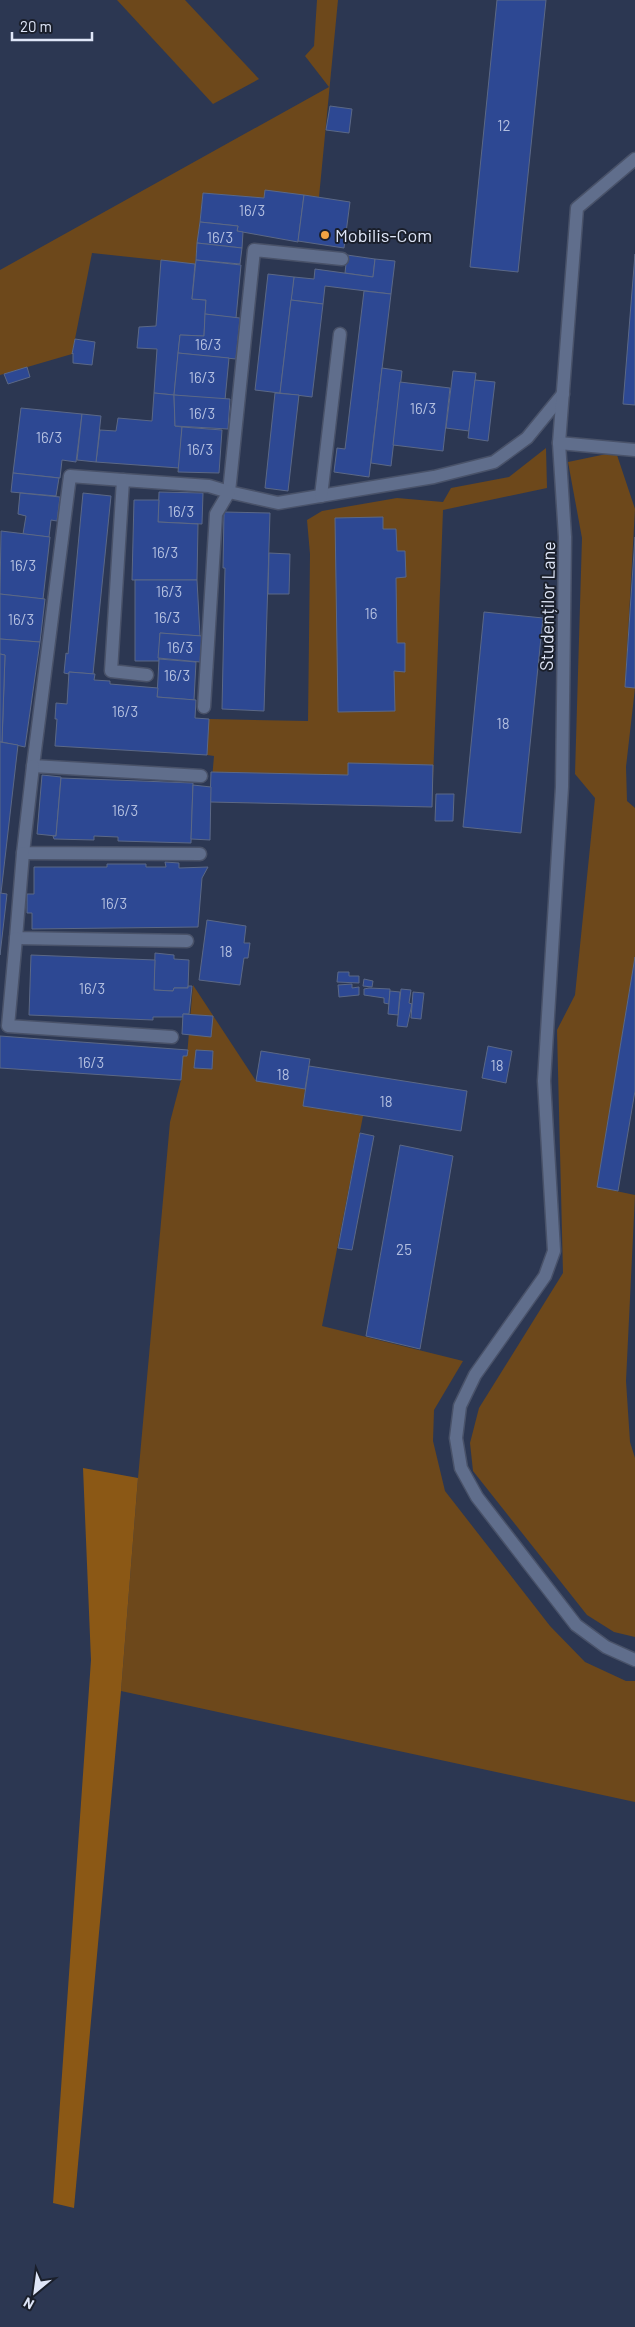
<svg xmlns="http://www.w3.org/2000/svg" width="635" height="2327" font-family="Barlow,sans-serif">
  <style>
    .green { fill: #6d481b }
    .forest { fill: #8b5815 }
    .building { fill: #2d4893; stroke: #5b6886 }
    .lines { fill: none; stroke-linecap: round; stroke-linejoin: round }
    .lane-casing { stroke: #495269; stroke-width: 15 }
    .street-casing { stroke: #495269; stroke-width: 15 }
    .lane { stroke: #606e8c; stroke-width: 12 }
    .street { stroke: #606e8c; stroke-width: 12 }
    .poi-dot { fill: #f3a443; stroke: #1a1f2b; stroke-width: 2 }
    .labels { text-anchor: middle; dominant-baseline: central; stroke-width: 4; stroke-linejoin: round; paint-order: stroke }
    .number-label { font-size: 15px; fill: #b2bedf }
    .poi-label { font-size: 18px; fill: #dfe6f8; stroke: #1a1f2b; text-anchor: start }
    .street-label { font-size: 18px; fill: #dfe6f8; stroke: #1a1f2b }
  </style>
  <rect width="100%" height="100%" fill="#2c3752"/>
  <!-- green -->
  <g class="green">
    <path d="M117,0H185L259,79L213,104Z"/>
    <path d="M317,0H338L319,197L265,191L264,198L203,193L195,264L92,253L72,354L0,375V270L329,87L305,56L314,46Z"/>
    <path d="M546,448L547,488L443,510L432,807L210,802L214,756L207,755L209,719L308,721L310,554L307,520L322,511L397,498L443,502L451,488L509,477Z"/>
    <path d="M616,452L635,509L625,686L635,688L626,767L627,801L635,808V957L597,1187L635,1195L626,1381L630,1442L635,1458V1637L614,1632L587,1615L473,1471L470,1443L479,1408L563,1273L557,1030L575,995L595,798L575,774L582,538L568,462Z"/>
    <path d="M193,985L256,1081L305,1089L303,1106L363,1116L322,1326L463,1361L434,1410L433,1441L445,1491L550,1626L585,1662L626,1681H635V1802L121,1691L138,1478L170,1122L181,1080L183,1056H187Z"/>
  </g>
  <!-- forest -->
  <path class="forest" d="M83,1468L138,1478L121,1691L74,2208L53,2203L91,1660Z"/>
  <!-- building -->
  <g class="building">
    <path d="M497,0H546L518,272L470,267Z"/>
    <path d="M330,106L352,109L349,133L326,130Z"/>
    <path d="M265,190L304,195L298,242L237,231L238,226L200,222L203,193L264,198Z"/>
    <path d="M304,195L350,202L344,248L298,241Z"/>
    <path d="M200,222L238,226L237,231L243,232L242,248L197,243Z"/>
    <path d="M197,243L242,248L240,264L196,260Z"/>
    <path d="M635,254V405L623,404Z"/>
    <path d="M347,255L375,259L373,277L345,273Z"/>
    <path d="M375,259L395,261L391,294L325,286L323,304L291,300L294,277L314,279L315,269L373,277Z"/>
    <path d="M161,260L195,264L192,299L206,300L204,336L180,335L174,395L154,393L157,349L137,348L139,327L156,326Z"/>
    <path d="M196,260L241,265L236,318L205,314L206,300L192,299Z"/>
    <path d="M268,274L294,277L280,393L255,390Z"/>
    <path d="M364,291L391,294L369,477L334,472L337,448L345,449Z"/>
    <path d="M291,300L323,304L312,397L280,393Z"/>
    <path d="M205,314L240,318L236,359L178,353L180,335L204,336Z"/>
    <path d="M75,339L95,342L92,365L73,363V353L72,354Z"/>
    <path d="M178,353L229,358L225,400L174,395Z"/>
    <path d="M27,367L30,377L8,384L4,374Z"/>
    <path d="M382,368L402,371L391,466L371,463Z"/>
    <path d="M453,371L476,373L469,431L446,428Z"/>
    <path d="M475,380L495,382L488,441L468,438Z"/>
    <path d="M400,382L450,388L443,451L393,445Z"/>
    <path d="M154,393L174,395L175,426L182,427L179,468L96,462L100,430L116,431L118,418L152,421Z"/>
    <path d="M275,393L299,395L288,491L265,488Z"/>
    <path d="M174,395L230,399L228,429L175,426Z"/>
    <path d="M21,408L82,414L76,462L62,460L60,478L13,473Z"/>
    <path d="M82,414L101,416L96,462L77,460Z"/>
    <path d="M182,427L222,430L219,473L178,472Z"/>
    <path d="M13,473L59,478L56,496L11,492Z"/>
    <path d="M159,492L203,493L202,524L158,522Z"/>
    <path d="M20,493L60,497L57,521L51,520L49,537L23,534L26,516L18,514Z"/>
    <path d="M83,493L111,496L93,674L69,672V674L64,673L66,653L68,654Z"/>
    <path d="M134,500H159L158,522L198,524L197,580H132Z"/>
    <path d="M224,512L270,513L264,711L222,709L225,568H223Z"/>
    <path d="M383,517V529H396L397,551H405L406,577L396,578L397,643H405V672L394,671L395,711L338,712L335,518Z"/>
    <path d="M1,531L50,537L43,599L0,594Z"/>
    <path d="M635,537V688L625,687Z"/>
    <path d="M269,553L290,554L289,594H268Z"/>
    <path d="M135,580H197L200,636L160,633L159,661H135Z"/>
    <path d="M0,594L45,599L40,642L0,639Z"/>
    <path d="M484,612L543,618L521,833L463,827Z"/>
    <path d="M160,633L202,636L200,662L158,658Z"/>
    <path d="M0,639L40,642L25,747L2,742L5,655L0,654Z"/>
    <path d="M0,654L5,655L2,742H0Z"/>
    <path d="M159,659L196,662L194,700L157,697Z"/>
    <path d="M69,672L95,674L94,680L110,681V684L158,688L157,697L196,700L195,718L209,719L207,755L55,746L57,719H55L56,703L67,704Z"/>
    <path d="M0,742L18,745L1,893H0Z"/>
    <path d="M348,763L433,765L432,807L210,802L211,772L348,775Z"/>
    <path d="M42,775L61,777L56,836L37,834Z"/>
    <path d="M61,778L193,783L191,843L118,841V837L94,836V840L54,839L53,836H56Z"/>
    <path d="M193,785L211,787L210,840L191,839Z"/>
    <path d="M436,794H454L453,821H435Z"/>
    <path d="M165,862L179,863V868L208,867L202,878L198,927L32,929V913H27V894H34V867H107V864H146V867H166Z"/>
    <path d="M0,893L7,894L0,955Z"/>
    <path d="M207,920L246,926L244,943H250L248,958H244L240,985L199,980Z"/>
    <path d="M155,953L174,955V959L189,960L188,988H174L173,991L154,990Z"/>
    <path d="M31,955L155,960L154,990L173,991L174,988H188V986H192L189,1014H183V1017H153V1020L29,1015Z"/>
    <path d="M635,957V1091L618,1191L597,1187Z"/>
    <path d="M338,972H349V976H359V983L337,982Z"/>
    <path d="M364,979L373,981L372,987L363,986Z"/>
    <path d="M352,984V988L359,987V995L339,997L338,985Z"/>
    <path d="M369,988L390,989L389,1004L384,1003V998L364,995V989Z"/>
    <path d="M401,989L411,990L409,1003L412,1004L407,1027L397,1026Z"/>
    <path d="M390,991L400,992L398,1015L388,1014Z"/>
    <path d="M413,992L424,993L421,1019L411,1018Z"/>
    <path d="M183,1014L213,1016L211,1037L182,1034Z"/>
    <path d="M0,1036L188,1050L187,1056H183L181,1080L0,1068Z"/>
    <path d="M488,1046L512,1051L506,1083L482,1078Z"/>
    <path d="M196,1050L213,1051L212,1069L194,1068Z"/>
    <path d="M261,1051L310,1059L305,1089L256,1081Z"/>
    <path d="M309,1066L467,1091L461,1131L303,1106Z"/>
    <path d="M360,1133L374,1136L352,1250L338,1248Z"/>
    <path d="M400,1145L453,1156L420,1349L366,1336Z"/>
  </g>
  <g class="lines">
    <defs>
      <g id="lane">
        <path d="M342,259L254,250L229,492L278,503L434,477L494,462L527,438L563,394"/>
        <path d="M123,480L70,476L33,766L201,776"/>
        <path d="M321,496L340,334"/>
        <path d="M147,675L111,671L123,480L209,486L229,492L216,514L204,707"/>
        <path d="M33,766L23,853L200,854"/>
        <path d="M23,853L16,938L187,941"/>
        <path d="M16,938L8,1026L172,1037"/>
      </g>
      <g id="street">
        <path d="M635,159L577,208L559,443L565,537L562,787L544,1081L554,1251L545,1276L475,1375L460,1406L456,1438L461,1468L477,1497L576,1625L606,1647L635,1660"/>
        <path d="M559,443L635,450"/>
      </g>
    </defs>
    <!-- lane casing -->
    <use href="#lane" class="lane-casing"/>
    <!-- street casing -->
    <use href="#street" class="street-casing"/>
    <!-- lane -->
    <use href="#lane" class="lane"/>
    <!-- street -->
    <use href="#street" class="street"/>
  </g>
  <!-- markers -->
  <circle class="poi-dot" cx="325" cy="235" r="5"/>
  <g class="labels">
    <!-- number labels -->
    <g class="number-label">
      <text x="504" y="125">12</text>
      <text x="252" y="210">16/3</text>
      <text x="220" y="237">16/3</text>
      <text x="208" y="344">16/3</text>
      <text x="202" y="377">16/3</text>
      <text x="423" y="408">16/3</text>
      <text x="202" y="413">16/3</text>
      <text x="49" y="437">16/3</text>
      <text x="200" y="449">16/3</text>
      <text x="181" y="511">16/3</text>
      <text x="165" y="552">16/3</text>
      <text x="23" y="565">16/3</text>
      <text x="169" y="591">16/3</text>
      <text x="371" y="613">16</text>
      <text x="167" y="617">16/3</text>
      <text x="21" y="619">16/3</text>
      <text x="180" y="647">16/3</text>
      <text x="177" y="675">16/3</text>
      <text x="125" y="711">16/3</text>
      <text x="503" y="723">18</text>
      <text x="125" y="810">16/3</text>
      <text x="114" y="903">16/3</text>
      <text x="226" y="951">18</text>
      <text x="92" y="988">16/3</text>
      <text x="91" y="1062">16/3</text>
      <text x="497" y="1065">18</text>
      <text x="283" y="1074">18</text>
      <text x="386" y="1101">18</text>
      <text x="404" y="1249">25</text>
    </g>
    <!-- poi labels -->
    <g class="poi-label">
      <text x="335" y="235">Mobilis-Com</text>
    </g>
    <!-- street labels -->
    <g class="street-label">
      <text transform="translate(547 606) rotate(-89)">Studenților Lane</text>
    </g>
  </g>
  <!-- north arrow -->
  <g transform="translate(35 2292) rotate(209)" stroke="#1a1f2b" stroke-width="4" paint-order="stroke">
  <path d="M0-4L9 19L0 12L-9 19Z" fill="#dfe6f8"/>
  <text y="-8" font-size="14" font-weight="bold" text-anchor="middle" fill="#dfe6f8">N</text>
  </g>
  <!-- scale -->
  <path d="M12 32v8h80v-8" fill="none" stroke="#dfe6f8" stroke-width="2.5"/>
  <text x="20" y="32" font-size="15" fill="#dfe6f8" stroke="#1a1f2b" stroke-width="4" paint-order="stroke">20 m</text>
</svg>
